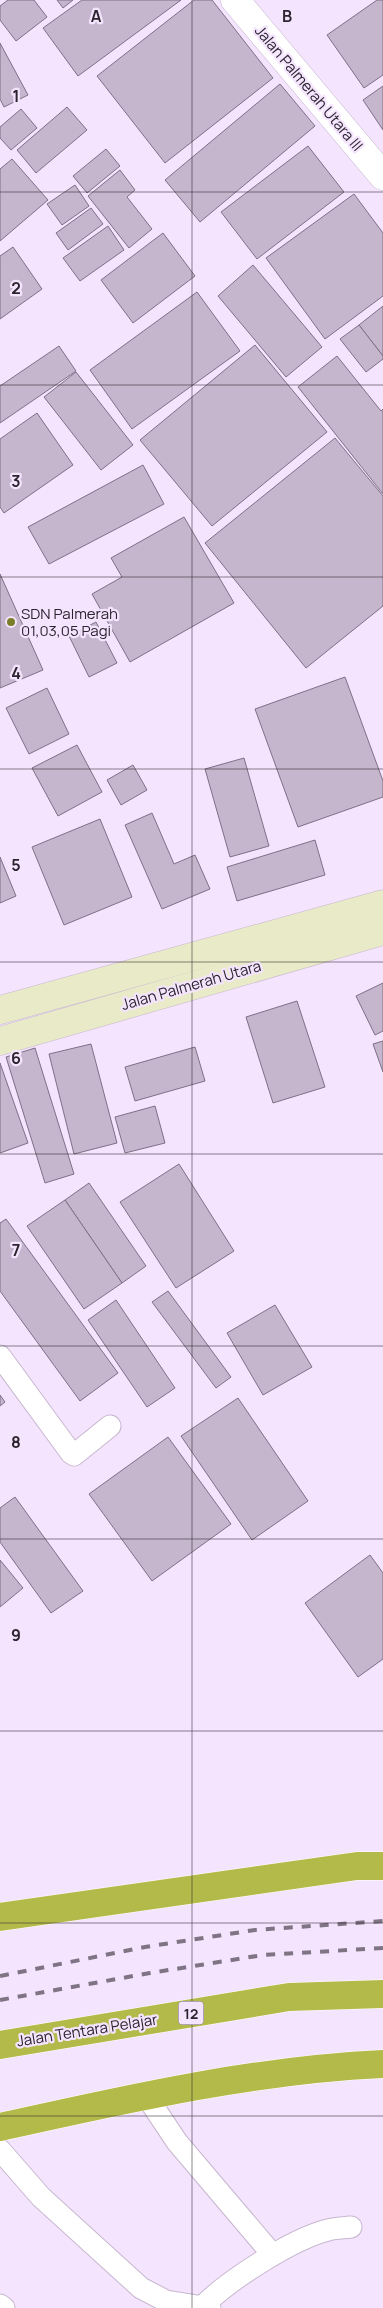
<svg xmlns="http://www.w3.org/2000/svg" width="383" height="2308" font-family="Manrope,sans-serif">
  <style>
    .building { fill: #c5b5cd; stroke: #7e7086 }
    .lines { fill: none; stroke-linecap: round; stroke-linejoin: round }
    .lane-casing { stroke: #c7b7cf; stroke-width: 23 }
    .street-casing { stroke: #c7b7cf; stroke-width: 29 }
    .secondary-casing { stroke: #c7b7cf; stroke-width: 29 }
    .highway-casing { stroke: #fff; stroke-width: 29 }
    .lane { stroke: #fff; stroke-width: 21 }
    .street { stroke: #fff; stroke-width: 28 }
    .secondary { stroke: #e8eac8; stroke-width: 28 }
    .highway { stroke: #b3ba49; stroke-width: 28 }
    .rail { stroke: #7f7484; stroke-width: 4; stroke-dasharray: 9 9; stroke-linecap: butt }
    .grid { fill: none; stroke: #2b242e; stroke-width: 1; stroke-opacity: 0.55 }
    .poi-dot { fill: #797e28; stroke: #f5e4fe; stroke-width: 2 }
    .labels { text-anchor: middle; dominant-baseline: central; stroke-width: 4.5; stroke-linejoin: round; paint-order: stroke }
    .shield { fill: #f5e4fe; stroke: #685e6c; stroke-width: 1 }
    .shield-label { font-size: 14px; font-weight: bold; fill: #2b242e }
    .street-label { font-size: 15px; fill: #2b242e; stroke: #f5e4fe }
    .poi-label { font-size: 15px; fill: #2b242e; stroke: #f5e4fe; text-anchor: start }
    .grid-label { font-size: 16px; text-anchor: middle; font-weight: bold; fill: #2b242e; stroke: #f5e4fe; stroke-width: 4.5; stroke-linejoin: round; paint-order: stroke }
  </style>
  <rect width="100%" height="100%" fill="#f5e4fe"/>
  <!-- building -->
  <g class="building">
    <path d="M8,0H34L47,17L16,41L0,20V6Z"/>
    <path d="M57,0H73L63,8Z"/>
    <path d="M82,0H181L78,76L43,28Z"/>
    <path d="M194,0H212L273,78L165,163L97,76Z"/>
    <path d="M377,0H383V75L364,88L327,35Z"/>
    <path d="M0,43L28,95L4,107L0,99Z"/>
    <path d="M280,84L315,126L200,222L165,180Z"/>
    <path d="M383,86V130L363,100Z"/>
    <path d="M67,107L87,130L36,173L17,150Z"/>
    <path d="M21,109L37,128L11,150L0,138V127Z"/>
    <path d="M308,146L344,192L257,259L221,212Z"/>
    <path d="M106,149L120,166L87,193L73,176Z"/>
    <path d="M12,159L48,200L0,241V169Z"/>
    <path d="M120,170L135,190L127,197L152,229L129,248L88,196Z"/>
    <path d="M75,185L89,206L62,225L47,204Z"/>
    <path d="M354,194L383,233V296L325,339L266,258Z"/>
    <path d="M91,208L103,224L68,250L56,233Z"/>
    <path d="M108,226L124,250L80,281L63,258Z"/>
    <path d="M163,233L195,276L133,323L101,280Z"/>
    <path d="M13,247L42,289L0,319V256Z"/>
    <path d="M253,265L322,347L286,377L218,296Z"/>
    <path d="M197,292L240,351L132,429L90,370Z"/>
    <path d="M383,306V356L359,325Z"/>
    <path d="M359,325L383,356V359L366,372L340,339Z"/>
    <path d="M255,345L327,432L212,526L140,440Z"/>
    <path d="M59,346L76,371L0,423V386Z"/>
    <path d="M337,356L381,411L383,409V494L298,387Z"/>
    <path d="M76,372L133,445L101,470L44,397Z"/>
    <path d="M37,413L73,465L4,513L0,507V439Z"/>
    <path d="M335,438L383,496V606L306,668L205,543Z"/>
    <path d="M143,465L164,504L49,564L28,527Z"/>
    <path d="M184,517L234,603L130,662L92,594L122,577L111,558Z"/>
    <path d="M0,574L43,670L0,688Z"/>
    <path d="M96,622L117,663L89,677L69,636Z"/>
    <path d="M345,677L383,781V797L298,827L255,709Z"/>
    <path d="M47,688L69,734L29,754L6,708Z"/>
    <path d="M77,745L102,792L58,816L32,768Z"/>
    <path d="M244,758L269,846L230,857L205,769Z"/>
    <path d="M133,765L147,790L121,805L107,780Z"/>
    <path d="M152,813L174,864L195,855L210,889L162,909L125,825Z"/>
    <path d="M100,819L132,897L64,925L32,847Z"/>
    <path d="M315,840L325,875L237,901L227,867Z"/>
    <path d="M0,857L16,896L0,903Z"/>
    <path d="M383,983V1031L375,1035L356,996Z"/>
    <path d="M297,1001L325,1087L273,1103L246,1017Z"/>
    <path d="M383,1041V1072L373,1044Z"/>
    <path d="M91,1044L117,1143L74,1154L49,1054Z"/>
    <path d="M195,1047L205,1081L135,1101L125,1067Z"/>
    <path d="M35,1048L74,1174L45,1183L6,1057Z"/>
    <path d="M0,1063L28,1143L0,1153Z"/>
    <path d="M155,1106L165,1143L125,1153L115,1117Z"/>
    <path d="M179,1164L234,1251L176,1288L120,1202Z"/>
    <path d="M89,1183L146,1266L122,1283L65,1200Z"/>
    <path d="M65,1200L122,1283L84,1309L27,1226Z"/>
    <path d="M6,1219L118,1373L80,1401L0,1291V1223Z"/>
    <path d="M168,1291L231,1377L216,1388L152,1302Z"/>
    <path d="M116,1300L175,1388L147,1407L88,1320Z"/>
    <path d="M275,1305L312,1367L263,1395L227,1333Z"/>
    <path d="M0,1395L5,1402L0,1406Z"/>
    <path d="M238,1398L308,1501L252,1540L181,1436Z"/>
    <path d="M168,1437L231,1524L152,1581L89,1494Z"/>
    <path d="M15,1497L83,1591L51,1613L0,1542V1508Z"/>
    <path d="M370,1555L383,1573V1659L358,1677L305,1603Z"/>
    <path d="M0,1560L23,1588L0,1607Z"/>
  </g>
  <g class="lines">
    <defs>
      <g id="lane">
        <path d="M0,1356L71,1453L74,1455L110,1426"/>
        <path d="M145,2094L177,2142L272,2254"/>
        <path d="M0,2150L41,2197L141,2288L166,2301L210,2308"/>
        <path d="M0,2305L4,2308"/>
        <path d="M201,2308C227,2281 292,2239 328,2230C335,2228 344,2228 351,2227"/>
      </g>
      <path id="street" d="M235,0L383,176"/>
      <g id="secondary">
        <path d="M0,1010L383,904"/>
        <path d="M0,1041L383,931"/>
      </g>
      <g id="highway">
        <path d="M0,1917L357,1866H383"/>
        <path d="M0,2045L289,1997L383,1994"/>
        <path d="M0,2127C126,2099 253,2070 383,2064"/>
      </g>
    </defs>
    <!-- lane casing -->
    <use href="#lane" class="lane-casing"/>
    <!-- street casing -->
    <use href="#street" class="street-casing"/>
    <!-- secondary casing -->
    <use href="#secondary" class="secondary-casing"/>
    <!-- highway casing -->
    <use href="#highway" class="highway-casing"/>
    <!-- lane -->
    <use href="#lane" class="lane"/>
    <!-- street -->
    <use href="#street" class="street"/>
    <!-- secondary -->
    <use href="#secondary" class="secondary"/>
    <!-- highway -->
    <use href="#highway" class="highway"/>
    <!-- rail -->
    <g class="rail">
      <path d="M0,1976L145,1947L255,1930L383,1921"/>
      <path d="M0,2000L150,1973L263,1955L383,1948"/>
    </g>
  </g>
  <!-- grid -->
  <path class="grid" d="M192,0V2308M0,192H383M0,385H383M0,577H383M0,769H383M0,962H383M0,1154H383M0,1346H383M0,1539H383M0,1731H383M0,1923H383M0,2116H383"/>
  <!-- markers -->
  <circle class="poi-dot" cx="11" cy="622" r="5"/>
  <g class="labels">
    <!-- shield labels -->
    <rect class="shield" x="178.5" y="2001.5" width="25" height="23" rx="4"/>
    <g class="shield-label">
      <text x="191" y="2013">12</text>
    </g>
    <!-- street labels -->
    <g class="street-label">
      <text transform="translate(309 88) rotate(50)">Jalan Palmerah Utara III</text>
      <text transform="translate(191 985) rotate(-16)">Jalan Palmerah Utara</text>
      <text transform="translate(87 2030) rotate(-9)">Jalan Tentara Pelajar</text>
    </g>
    <!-- poi labels -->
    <g class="poi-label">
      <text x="21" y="613">SDN Palmerah<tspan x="21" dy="17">01,03,05 Pagi</tspan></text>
    </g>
  </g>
  <g class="grid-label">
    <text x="96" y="22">A</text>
    <text x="287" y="22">B</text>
    <text x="16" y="102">1</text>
    <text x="16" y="294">2</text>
    <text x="16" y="487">3</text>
    <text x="16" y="679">4</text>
    <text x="16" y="871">5</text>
    <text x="16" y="1064">6</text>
    <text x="16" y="1256">7</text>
    <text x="16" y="1448">8</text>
    <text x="16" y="1641">9</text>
  </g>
</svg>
